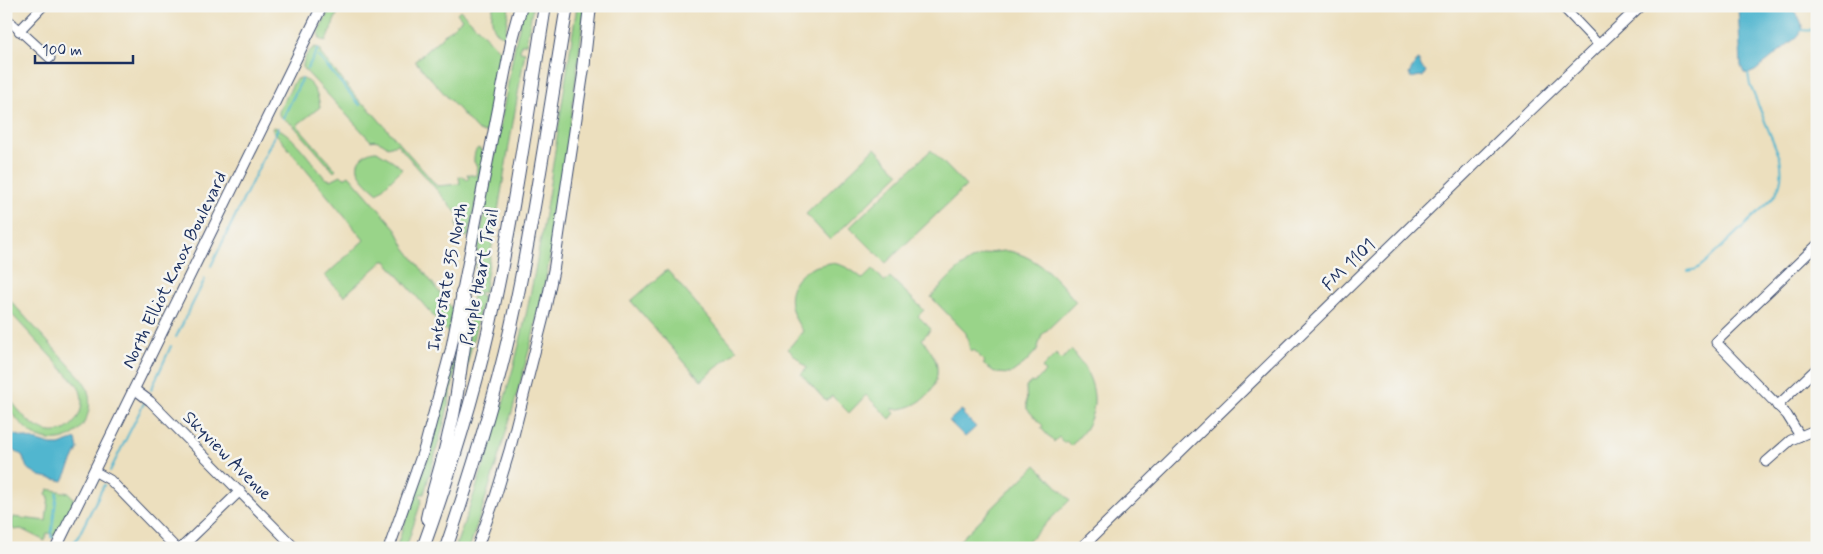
<svg xmlns="http://www.w3.org/2000/svg" width="1823" height="554" font-family="Mynerve,sans-serif">
  <style>
    .green { fill: #99d489; stroke: #5a8274 }
    .water { fill: #51b6cf; stroke: #367296 }
    .lines { fill: none; stroke-linecap: round; stroke-linejoin: round }
    .stream { stroke: #51b6cf; stroke-width: 2 }
    .minor-casing { stroke: #3a496c; stroke-width: 11 }
    .major-casing { stroke: #3a496c; stroke-width: 12 }
    .highway-casing { stroke: #3a496c; stroke-width: 14 }
    .minor { stroke: #fff; stroke-width: 9 }
    .major { stroke: #fff; stroke-width: 10 }
    .highway { stroke: #fff; stroke-width: 12 }
    .labels { text-anchor: middle; dominant-baseline: central; stroke-width: 5; stroke-linejoin: round; paint-order: stroke }
    .street-label { font-size: 18px; fill: #1b2f5e; stroke: #f6f6f2 }
  </style>
  <rect width="100%" height="100%" fill="#f6f6f2"/>
  <filter id="ink" filterUnits="userSpaceOnUse"><feTurbulence type="fractalNoise" baseFrequency=".02" numOctaves="2"/><feDisplacementMap in="SourceGraphic" scale="10" xChannelSelector="R" yChannelSelector="G"/><feConvolveMatrix kernelMatrix="1 2 1 2 8 2 1 2 1" color-interpolation-filters="sRGB"/></filter>
  <filter id="wash" filterUnits="userSpaceOnUse"><feTurbulence type="fractalNoise" baseFrequency=".0096" numOctaves="4" result="noise"/><feDisplacementMap in="SourceGraphic" scale="20" xChannelSelector="R" yChannelSelector="G"/><feGaussianBlur stdDeviation="1.12" result="paint"/><feColorMatrix in="noise" values="0 0 0 0 0 0 0 0 0 0 0 0 0 0 0 0 0 1.4 0 .05"/><feComposite in="paint" operator="in"/></filter>
  <g filter="url(#wash)">
    <rect width="100%" height="100%" fill="#ecdfbe"/>
    <!-- green -->
    <g class="green">
      <path d="M331,6H342L337,14L326,41L321,40L319,36V31Z"/>
      <path d="M494,6H509L505,36C492,36 489,14 494,6Z"/>
      <path d="M524,6H533L526,44H521L520,51L525,52L484,293L479,292V296L483,297L464,379L478,247L515,45Z"/>
      <path d="M577,6H585C572,106 562,208 540,306C521,387 496,467 470,546L469,548H455C484,467 512,385 529,301C549,204 561,105 577,6Z"/>
      <path d="M460,10L500,51L488,131L484,133L477,130L415,61L462,19L457,13Z"/>
      <path d="M316,47L322,51L320,53L363,105L365,104L437,186L460,184L459,177L462,176L467,180L469,178L467,174L476,176L477,166L474,162C474,157 474,151 478,148C484,151 484,155 483,161L481,162L483,163L470,230H468L470,235L465,237L458,234L457,223L461,218L397,144L388,147C383,143 377,139 371,141L303,68C302,60 309,49 316,47Z"/>
      <path d="M300,78C312,80 319,96 320,107L297,125L336,170L334,172L294,126L279,115V111L295,80Z"/>
      <path d="M273,127C290,129 314,166 325,178L331,180L341,175L344,178L349,175L396,229L404,246L453,310L448,333L386,261H383L344,296L325,276L364,240L272,129Z"/>
      <path d="M875,148L899,174L830,240L806,214Z"/>
      <path d="M931,150L966,186L886,263L850,227Z"/>
      <path d="M377,151C387,158 393,159 402,169L378,193C368,185 349,169 362,157C367,153 370,151 377,151Z"/>
      <path d="M1009,251C1040,258 1057,279 1076,302L1042,335L1037,350L1025,363L1010,374L996,373L983,364L985,362L974,350L972,352L970,350L966,333L931,297C955,271 971,251 1009,251Z"/>
      <path d="M830,263C844,264 852,270 863,279L873,269L885,282L890,277L924,310L918,316L931,329L922,339C928,347 936,357 937,367C940,393 914,411 891,409L895,413L890,419L866,395L849,413L832,396L826,401L801,374L807,368L788,349L803,331C779,299 790,269 830,263Z"/>
      <path d="M667,270L737,350L701,381L631,301Z"/>
      <path d="M6,296L82,379C102,407 80,448 44,439C28,435 17,418 6,407V395C17,407 28,425 43,430C70,441 91,409 78,386L6,308Z"/>
      <path d="M1071,350C1091,372 1103,399 1086,428C1082,434 1076,440 1071,446L1066,441L1064,443L1059,437L1054,442L1041,428L1043,426L1027,409L1026,386L1032,382L1034,383L1045,372L1042,368L1056,354L1061,360Z"/>
      <path d="M456,351L459,352L446,416L424,494H420L419,497L422,499L406,548H396L429,454Z"/>
      <path d="M1036,465L1070,500L1021,548H966L959,541Z"/>
      <path d="M48,489L69,493L74,499L73,503L55,538L53,534L47,533L45,541L21,529L14,530L12,527L13,517L46,521L49,496L46,495Z"/>
    </g>
    <!-- water -->
    <g class="water">
      <path d="M1738,6H1789C1798,15 1808,26 1797,37L1755,71L1748,74L1744,73L1741,66Z"/>
      <path d="M1417,60L1419,61L1422,68L1426,71L1423,77L1420,76L1411,78L1409,74Z"/>
      <path d="M961,410L964,412L963,414L976,427L965,437L949,421Z"/>
      <path d="M6,432L51,445H59L76,439L78,449L63,481L40,476L27,468L22,455L6,447Z"/>
    </g>
    <g class="lines">
      <!-- stream -->
      <g class="stream">
        <path d="M1799,30L1817,31"/>
        <path d="M319,57L360,105"/>
        <path d="M307,69L318,49"/>
        <path d="M283,118L302,79"/>
        <path d="M211,266L278,128"/>
        <path d="M1688,271L1697,269L1708,260L1773,198C1782,185 1783,173 1780,158L1750,85L1748,74"/>
        <path d="M176,337L205,279"/>
        <path d="M151,390L171,346"/>
        <path d="M110,471L144,403"/>
        <path d="M54,538L51,537L57,493"/>
        <path d="M68,543L74,542L78,537L104,485"/>
      </g>
    </g>
  </g>
  <g filter="url(#ink)">
    <g class="lines">
      <defs>
        <g id="minor">
          <path d="M1562,6L1599,45"/>
          <path d="M6,18L50,58"/>
          <path d="M19,31L43,6"/>
          <path d="M134,389L150,401L295,548"/>
          <path d="M1777,406L1817,368"/>
          <path d="M1800,436L1787,415L1716,342L1817,245"/>
          <path d="M1766,462L1791,440L1817,429"/>
          <path d="M94,471L110,480L176,548"/>
          <path d="M181,548L240,491"/>
        </g>
        <g id="major">
          <path d="M56,548L322,6"/>
          <path d="M389,548L424,449L451,349L513,32"/>
          <path d="M477,548L496,495L510,449L544,315L554,268L585,61"/>
          <path d="M1081,548L1512,128L1640,6"/>
        </g>
        <g id="highway">
          <path d="M512,39L521,6"/>
          <path d="M583,68L590,6"/>
          <path d="M427,518C433,489 443,462 449,433C455,411 458,388 461,365C465,341 470,316 462,293"/>
          <path d="M423,548C452,468 477,388 494,305C515,206 529,106 545,6"/>
          <path d="M446,548C473,469 498,390 515,308C536,208 550,107 567,6"/>
        </g>
      </defs>
      <!-- minor casing -->
      <use href="#minor" class="minor-casing"/>
      <!-- major casing -->
      <use href="#major" class="major-casing"/>
      <!-- highway casing -->
      <use href="#highway" class="highway-casing"/>
      <!-- minor -->
      <use href="#minor" class="minor"/>
      <!-- major -->
      <use href="#major" class="major"/>
      <!-- highway -->
      <use href="#highway" class="highway"/>
    </g>
  </g>
  <g class="labels">
    <!-- street labels -->
    <g class="street-label">
      <text transform="translate(1349 265) rotate(-44)">FM 1101</text>
      <text transform="translate(175 270) rotate(-64)">North Elliot Knox Boulevard</text>
      <text transform="translate(448 277) rotate(-79)">Interstate 35 North</text>
      <text transform="translate(480 277) rotate(-79)">Purple Heart Trail</text>
      <text transform="translate(227 456) rotate(45)">Skyview Avenue</text>
    </g>
  </g>
  <!-- margin -->
  <rect width="1823" height="554" fill="none" stroke="#f6f6f2" stroke-width="25"/>
  <!-- scale -->
  <path d="M35 55v8h98v-8" fill="none" stroke="#1b2f5e" stroke-width="2.5"/>
  <text x="42" y="55" font-size="15" fill="#1b2f5e" stroke="#f6f6f2" stroke-width="4" paint-order="stroke">100 m</text>
</svg>
